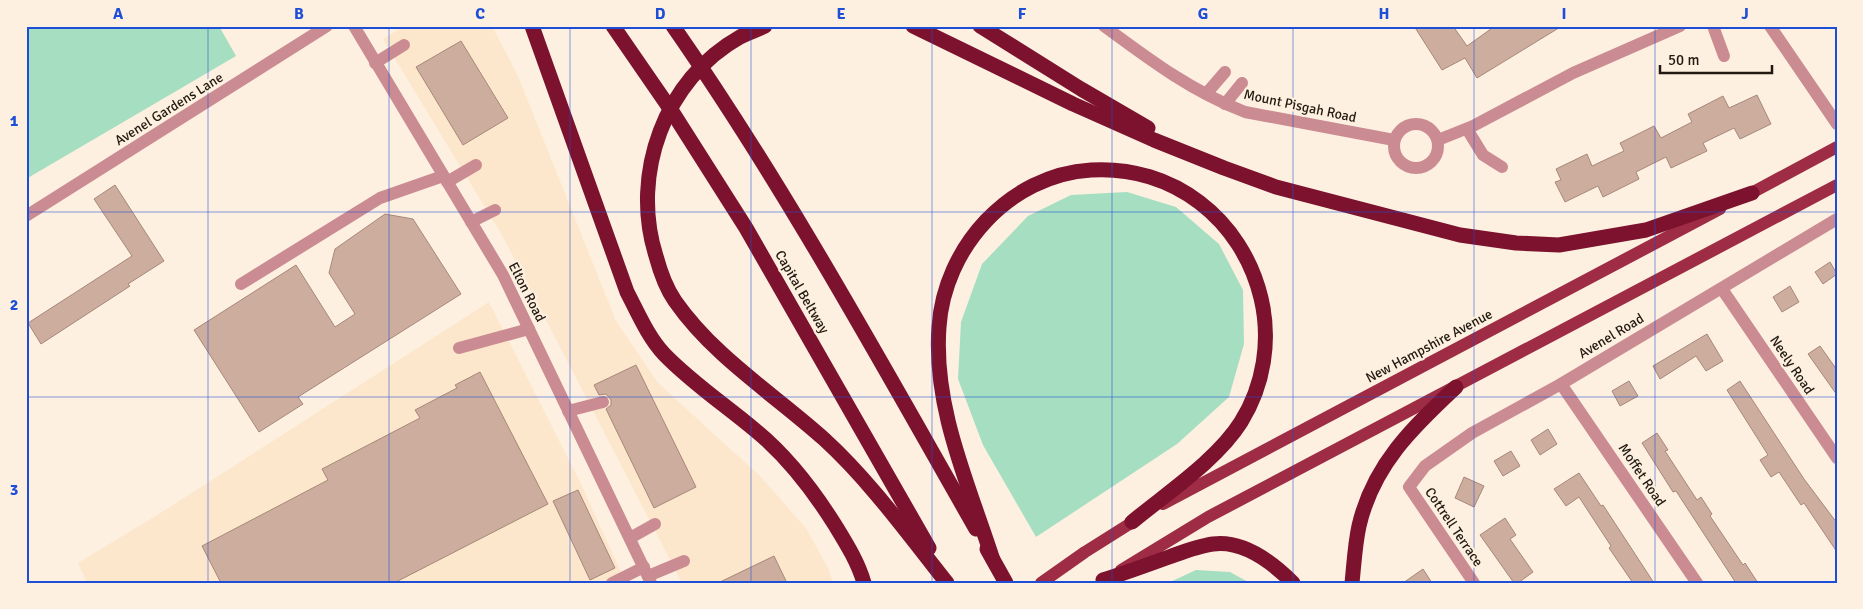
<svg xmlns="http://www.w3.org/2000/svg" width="1863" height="609" font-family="Signika,sans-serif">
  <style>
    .built { fill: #fce7cc }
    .green { fill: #a5dec0 }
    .building { fill: #cdad9e; stroke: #a7887a }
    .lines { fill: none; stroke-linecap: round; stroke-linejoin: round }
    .minor { stroke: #cb8b92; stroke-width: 12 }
    .major { stroke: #9d2c44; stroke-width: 12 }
    .highway { stroke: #7d122f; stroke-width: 15 }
    .grid { fill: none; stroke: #1d4ed8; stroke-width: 1; stroke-opacity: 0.55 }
    .labels { text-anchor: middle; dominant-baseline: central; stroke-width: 4.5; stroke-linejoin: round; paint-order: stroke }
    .street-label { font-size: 14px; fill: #221a11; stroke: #fdf0e0 }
    .neatline { fill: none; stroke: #1d4ed8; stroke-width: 2 }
    .grid-label { font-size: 16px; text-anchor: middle; font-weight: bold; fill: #1d4ed8 }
  </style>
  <rect width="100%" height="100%" fill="#fdf0e0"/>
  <!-- built -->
  <g class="built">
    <path d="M404,26H492L518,76L616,321L658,383L760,476L806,528L829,570L833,583H682L503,237L383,39Z"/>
    <path d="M489,302L580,482L626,583H87L78,563L162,512Z"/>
  </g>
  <!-- green -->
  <g class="green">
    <path d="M26,26H219L236,56L26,179Z"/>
    <path d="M1127,192L1176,207L1219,244L1243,290L1244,344L1229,397L1177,444L1036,537L983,445L958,379L961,322L982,264L1028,216L1071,195Z"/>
    <path d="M1196,570L1230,572L1250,583H1168Z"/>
  </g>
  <!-- building -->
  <g class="building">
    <path d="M1414,26H1453L1467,46L1495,26H1562L1477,78L1465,58L1442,70Z"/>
    <path d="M461,41L508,118L463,145L416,67Z"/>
    <path d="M1757,95L1771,124L1740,139L1734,128L1703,143L1707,151L1671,168L1666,157L1636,172L1639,179L1603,197L1598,186L1565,202L1555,182L1561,180L1556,169L1587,154L1592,166L1624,151L1620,143L1654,126L1661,138L1692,122L1688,114L1723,96L1729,108Z"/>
    <path d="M115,185L164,261L128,284L130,286L41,344L28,323L132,256L94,199Z"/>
    <path d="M385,214L413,219L461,294L298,397L303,404L259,432L194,330L296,265L335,327L355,314L329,273L335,249Z"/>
    <path d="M1830,262L1837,274L1823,284L1815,272Z"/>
    <path d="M1790,286L1799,302L1782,312L1773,297Z"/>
    <path d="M1707,334L1723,361L1706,371L1696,356L1660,379L1653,366Z"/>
    <path d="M1820,346L1837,370V395L1808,354Z"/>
    <path d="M636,365L696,487L654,508L606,409L611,405V400L606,394L599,395L594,385Z"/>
    <path d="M480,372L548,504L394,583H221L202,546L328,480L322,469L420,418L415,410L457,388L455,385Z"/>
    <path d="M1629,381L1638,396L1620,406L1612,391Z"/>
    <path d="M1740,381L1804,479L1837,523V552L1804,503L1801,505L1779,472L1771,477L1760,460L1768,455L1727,390Z"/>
    <path d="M1548,429L1557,444L1540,455L1531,440Z"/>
    <path d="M1657,433L1668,450L1665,451L1697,500L1701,497L1712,514L1710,516L1743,565L1745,563L1758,583H1736L1676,491L1673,492L1642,443Z"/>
    <path d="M1511,451L1520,466L1503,476L1494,461Z"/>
    <path d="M1579,473L1601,506L1603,505L1654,583H1633L1609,548L1611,546L1579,497L1566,506L1554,489Z"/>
    <path d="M1464,477L1484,486L1474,507L1455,498Z"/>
    <path d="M578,490L615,568L590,580L553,501Z"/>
    <path d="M1505,518L1516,535L1510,539L1533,572L1518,583H1514L1480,535Z"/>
    <path d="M774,556L787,583H718Z"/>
    <path d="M1423,569L1432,583H1403Z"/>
  </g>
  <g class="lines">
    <!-- minor -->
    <g class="minor">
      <path d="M354,26L503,275L651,583"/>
      <path d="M1104,26C1150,60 1191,91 1245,112L1394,140"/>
      <path d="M1713,26L1724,56"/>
      <path d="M1770,26L1837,124"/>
      <path d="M375,63L404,45"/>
      <path d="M1206,94L1225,72"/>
      <path d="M1225,104L1242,83"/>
      <circle cx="1416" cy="146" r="22"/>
      <path d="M1467,129L1483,155L1502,167"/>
      <path d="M1438,140L1473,126L1573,73L1680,26"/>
      <path d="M447,182L476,165"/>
      <path d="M26,216L327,26"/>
      <path d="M471,222L495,210"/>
      <path d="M241,284L380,198L443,176"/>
      <path d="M1722,289L1837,458"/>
      <path d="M459,348L529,329"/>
      <path d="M1561,384L1697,583"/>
      <path d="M568,411L603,402"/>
      <path d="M630,538L655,524"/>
      <path d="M648,576L684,561"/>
      <path d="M612,583L644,567"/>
      <path d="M1474,583L1409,487L1425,466L1472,433L1561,384L1837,219"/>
    </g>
    <!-- major -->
    <g class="major">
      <path d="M1744,197L1837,147"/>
      <path d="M1163,504L1720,209"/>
      <path d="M1121,570L1208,517L1837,185"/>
      <path d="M1041,583L1085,552L1139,518"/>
    </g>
    <!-- highway -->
    <g class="highway">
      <path d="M532,26L627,292C638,313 648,337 664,354C692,383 724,404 755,430C787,456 813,490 835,525C846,543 858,562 864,583"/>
      <path d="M613,26L673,113L746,228L929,548"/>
      <path d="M673,26C785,187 879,359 976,529"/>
      <path d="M765,26C757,30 748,33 740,37C665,79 630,174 656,256C660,271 666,288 675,301C714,357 774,394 824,439C870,481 908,534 947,583"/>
      <path d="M913,26L1073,104L1154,140L1224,168L1276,187L1460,235L1516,243L1559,245L1646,230L1752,193"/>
      <path d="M980,26L1081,89L1148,128"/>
      <path d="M987,549L1006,583"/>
      <path d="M992,557C968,483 933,407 939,327C944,248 1009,175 1091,170C1173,165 1242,219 1261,298C1271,340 1264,385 1241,422C1217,460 1167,493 1132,522"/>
      <path d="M1103,580C1125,573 1147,565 1169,557C1183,552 1198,546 1213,544C1244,540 1273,563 1293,583"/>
      <path d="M1352,583C1354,564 1355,544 1359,526C1373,465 1413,427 1456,387"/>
    </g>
  </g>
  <!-- grid -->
  <path class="grid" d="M208,26V583M389,26V583M570,26V583M751,26V583M932,26V583M1112,26V583M1293,26V583M1474,26V583M1655,26V583M26,212H1837M26,397H1837"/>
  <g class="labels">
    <!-- street labels -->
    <g class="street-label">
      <text transform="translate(1300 106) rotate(12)">Mount Pisgah Road</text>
      <text transform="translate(169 109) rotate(-32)">Avenel Gardens Lane</text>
      <text transform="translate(527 292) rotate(63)">Elton Road</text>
      <text transform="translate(802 292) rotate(60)">Capital Beltway</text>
      <text transform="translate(1611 336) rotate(-31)">Avenel Road</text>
      <text transform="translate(1429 346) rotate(-28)">New Hampshire Avenue</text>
      <text transform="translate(1792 365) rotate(56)">Neely Road</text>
      <text transform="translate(1642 475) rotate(56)">Moffet Road</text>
      <text transform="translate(1454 527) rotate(56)">Cottrell Terrace</text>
    </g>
  </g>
  <!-- border -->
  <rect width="1863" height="609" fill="none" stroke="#fdf0e0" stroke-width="55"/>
  <!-- scale -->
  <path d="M1660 65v8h112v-8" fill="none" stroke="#221a11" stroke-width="2.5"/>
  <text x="1668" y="65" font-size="15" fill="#221a11" stroke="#fdf0e0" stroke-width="4" paint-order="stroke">50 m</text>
  <rect x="28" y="28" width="1808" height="554" class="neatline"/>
  <g class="grid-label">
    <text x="118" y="19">A</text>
    <text x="299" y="19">B</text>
    <text x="480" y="19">C</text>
    <text x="660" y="19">D</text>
    <text x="841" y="19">E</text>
    <text x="1022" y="19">F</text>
    <text x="1203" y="19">G</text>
    <text x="1384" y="19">H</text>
    <text x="1564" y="19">I</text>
    <text x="1745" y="19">J</text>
    <text x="14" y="126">1</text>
    <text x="14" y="310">2</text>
    <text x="14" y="495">3</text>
  </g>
</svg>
